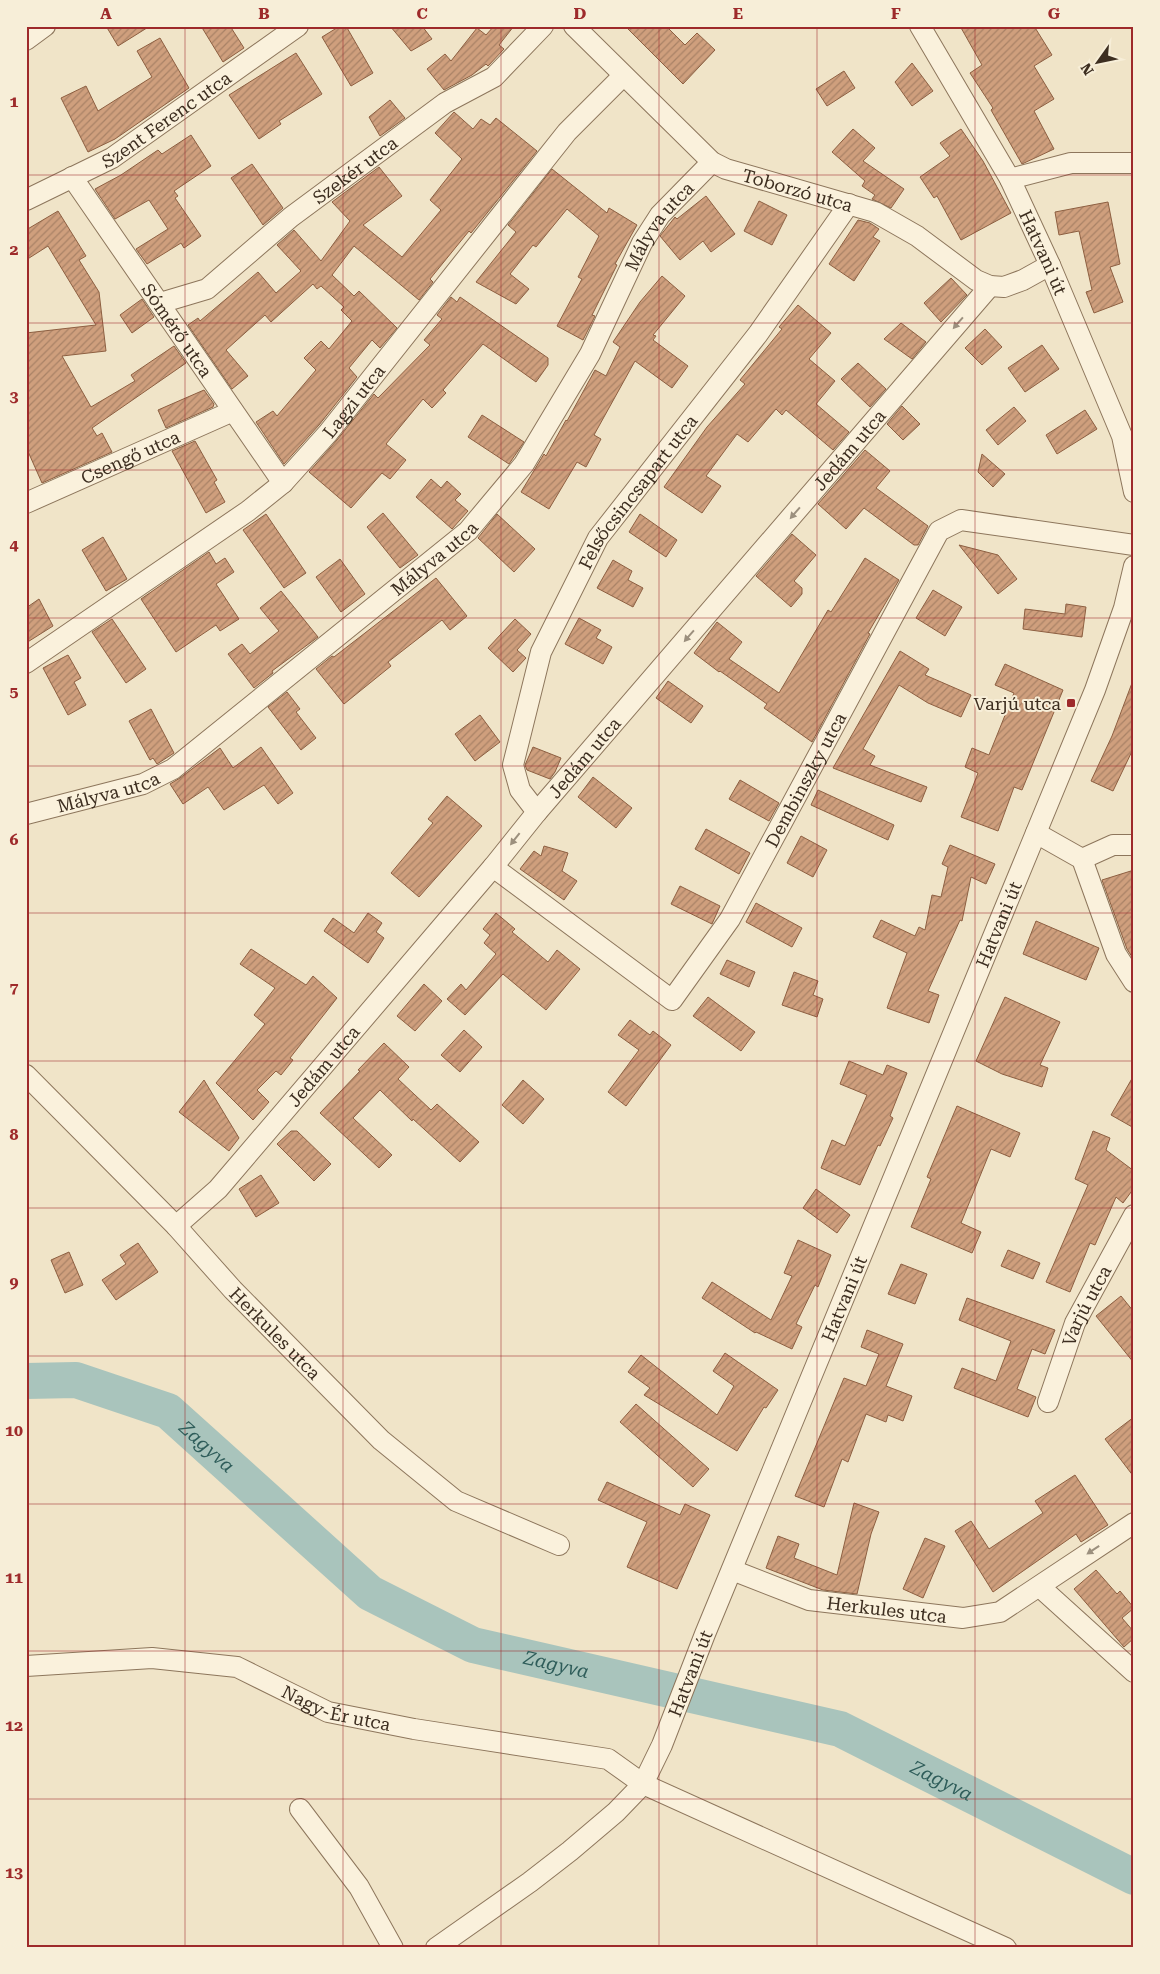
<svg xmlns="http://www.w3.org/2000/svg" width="1160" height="1974" font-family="'Roboto Serif',serif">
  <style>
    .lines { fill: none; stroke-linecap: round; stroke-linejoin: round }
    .river { stroke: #a9c4bc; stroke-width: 36 }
    .building { fill: url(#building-hatch); stroke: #8d5f41 }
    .street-casing { stroke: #8d765c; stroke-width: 22 }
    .street { stroke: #faf1dc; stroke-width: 20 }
    .oneway { fill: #9c907e }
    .grid { fill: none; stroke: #9e2a2b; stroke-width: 1; stroke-opacity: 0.55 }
    .poi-dot { fill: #9e2a2b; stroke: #f7eed8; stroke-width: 2 }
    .labels { text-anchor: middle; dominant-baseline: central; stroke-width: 4; stroke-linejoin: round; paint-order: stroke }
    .street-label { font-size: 18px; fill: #3d2e20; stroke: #f7eed8 }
    .poi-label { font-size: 18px; fill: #3d2e20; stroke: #f7eed8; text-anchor: end }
    .water-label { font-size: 19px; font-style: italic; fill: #2f5d5a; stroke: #f7eed8 }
    .neatline { fill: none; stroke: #9e2a2b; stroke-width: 2 }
    .grid-label { font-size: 16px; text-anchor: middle; font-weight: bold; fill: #9e2a2b }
  </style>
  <defs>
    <pattern id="building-hatch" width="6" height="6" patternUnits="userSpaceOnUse" patternTransform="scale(1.25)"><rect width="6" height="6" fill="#cf9f7d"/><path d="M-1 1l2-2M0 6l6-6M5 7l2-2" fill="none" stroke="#a98266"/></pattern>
  </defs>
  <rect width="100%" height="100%" fill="#f0e4c8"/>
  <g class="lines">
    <!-- river -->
    <path class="river" id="s1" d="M26,1381L76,1380L168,1411L370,1593L473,1645L840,1729L1134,1877"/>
  </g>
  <!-- building -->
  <g class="building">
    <path d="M106,26H150L118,46Z"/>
    <path d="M201,26H230L244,48L223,62Z"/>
    <path d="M340,26H346L373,73L351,86L322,37Z"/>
    <path d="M390,26H422L432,39L411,51Z"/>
    <path d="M494,26H514L499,45L504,49L488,66L486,64L472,75L444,90L427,69L445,54L451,61L477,28L486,35Z"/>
    <path d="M625,26H666L685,45L697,33L715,50L683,84Z"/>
    <path d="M960,26H1034L1052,55L1034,66L1054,99L1034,111L1054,149L1022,164L991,110L993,108L970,73L982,65Z"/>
    <path d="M160,38L189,88L115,139L88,152L61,98L86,86L98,111L152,77L137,51Z"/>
    <path d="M296,53L322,94L279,121L281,124L259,139L229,95Z"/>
    <path d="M912,63L933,91L912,106L895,82Z"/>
    <path d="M844,71L855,88L827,106L816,89Z"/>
    <path d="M390,100L405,118L380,136L369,117Z"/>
    <path d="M454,112L473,129L481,119L490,125L496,118L537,151L471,233L469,231L430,279L433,282L419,300L354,246L332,275L354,296L359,291L397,328L380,348L372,340L349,368L357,377L319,425L284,464L256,422L273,411L277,416L316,370L304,358L321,341L329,349L352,321L341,310L344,307L321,286L317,289L313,284L271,322L265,315L226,350L248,376L232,389L188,325L198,318L200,321L258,272L276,293L301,271L277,245L294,230L321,261L350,221L332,202L379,167L402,196L363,225L402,257L441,210L430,200L462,159L435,133Z"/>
    <path d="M853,129L875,148L863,161L904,189L891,208L872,199L875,195L862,186L865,181L832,152Z"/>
    <path d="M961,129L983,161L1011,213L961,240L937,196L934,198L920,177L950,156L940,143Z"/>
    <path d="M191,135L211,166L174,191L178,196L175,198L201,236L184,248L181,243L147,264L136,249L168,229L149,200L115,219L95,189L121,175L158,150L162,154Z"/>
    <path d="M252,164L283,208L263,225L231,178Z"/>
    <path d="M552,169L607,213L609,208L637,225L615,264L617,265L592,315L595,316L583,340L557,326L582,279L578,277L599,236L567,209L536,247L533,245L510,274L529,289L516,304L476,282L516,232L508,225Z"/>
    <path d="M706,196L735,234L711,252L703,241L680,260L660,236L675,217L677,219Z"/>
    <path d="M759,201L787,215L772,245L744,231Z"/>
    <path d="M1108,202L1120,264L1110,267L1123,302L1094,313L1086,292L1092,290L1079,231L1059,235L1055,212Z"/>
    <path d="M58,211L86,256L79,260L99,292L106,351L62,356L91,407L135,381L131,375L174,346L186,363L92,428L97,436L102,433L112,452L42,483L26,447V333L96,325L48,246L26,260V230Z"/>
    <path d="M858,220L870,223L879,229L873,237L880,241L854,281L829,264Z"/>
    <path d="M662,276L685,296L653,335L656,336L653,340L688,366L672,388L635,361L594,435L601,439L586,467L577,462L549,509L521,492L544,454L546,456L566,420L567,421L595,370L606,376L620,347L613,342L640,302Z"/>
    <path d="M951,278L967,295L941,322L924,303Z"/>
    <path d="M451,297L457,302L460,297L548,358V365L536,382L483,344L443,390L446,393L432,408L423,399L386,444L406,460L390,479L382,473L351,508L309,472L337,440L374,394L378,398L430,345L424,340L442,319L437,315Z"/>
    <path d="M142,299L154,317L132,333L120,315Z"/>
    <path d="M798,305L831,333L809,359L835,381L816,404L849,432L833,450L786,410L782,415L776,409L748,442L737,434L706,476L721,486L702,513L664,487L707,427L745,384L740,380L782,329L779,327Z"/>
    <path d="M901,323L926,342L912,359L884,339Z"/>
    <path d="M985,329L1002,347L982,365L965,348Z"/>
    <path d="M1042,345L1059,369L1025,392L1008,368Z"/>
    <path d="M858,363L886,389L870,407L841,379Z"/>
    <path d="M204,390L214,404L213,407L166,428L158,410Z"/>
    <path d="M902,406L920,424L903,440L887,424Z"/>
    <path d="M1014,407L1026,421L998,445L986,430Z"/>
    <path d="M1085,410L1097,429L1057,454L1046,435Z"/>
    <path d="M482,415L524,442L509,464L468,437Z"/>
    <path d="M195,441L217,480L214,482L225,502L206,513L172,451Z"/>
    <path d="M865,450L890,471L876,488L928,526L918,545H914L864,508L846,529L818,504Z"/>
    <path d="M982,454L1005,474L993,487L978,472Z"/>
    <path d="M431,479L441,488L447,481L461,494L455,500L468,511L452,529L416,497Z"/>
    <path d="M383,513L418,555L400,568L367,527Z"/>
    <path d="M266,514L306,573L284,588L243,530Z"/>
    <path d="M497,514L535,549L514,572L478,538Z"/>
    <path d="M640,514L677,540L666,557L629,532Z"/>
    <path d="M792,534L816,555L794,581L802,588V594L791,607L756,576Z"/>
    <path d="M103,537L127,579L106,591L82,550Z"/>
    <path d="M959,545L998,555L1017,579L998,594Z"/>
    <path d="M209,552L216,564L225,558L234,572L216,584L239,619L220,631L216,625L176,652L141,599Z"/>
    <path d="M865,558L899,580L868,633L870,634L812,742L764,708L767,704L720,671L719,672L694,653L717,622L742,642L729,659L779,693L828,610L831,612Z"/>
    <path d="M340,559L365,594L341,612L316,577Z"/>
    <path d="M613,560L632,571L628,580L643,588L633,607L597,588Z"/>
    <path d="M436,578L467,616L450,630L442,620L388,662L391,666L344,704L316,669L332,656L334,657Z"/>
    <path d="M933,590L962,607L945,636L916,618Z"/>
    <path d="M281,591L318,637L272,671L273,673L254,688L228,654L242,644L250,654L279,631L260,608Z"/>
    <path d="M39,599L53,626L26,643V608Z"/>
    <path d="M1066,604L1086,607L1082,637L1023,629L1025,609L1065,614Z"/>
    <path d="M579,618L601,630L596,638L612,647L603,664L565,644Z"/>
    <path d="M112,619L146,669L126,683L92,632Z"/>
    <path d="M515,619L531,634L517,650L526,658L513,672L488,648Z"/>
    <path d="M900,651L929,669L925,675L971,695L961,717L928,703L899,685L863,749L875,756L870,765L927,787L921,802L833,768Z"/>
    <path d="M68,655L81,678L74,682L86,705L68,715L43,668Z"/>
    <path d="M1005,664L1063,690L1022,790L1014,787L998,831L961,817L978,773L965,767L972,748L989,755L1014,693L995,685Z"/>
    <path d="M668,681L703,706L691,723L656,698Z"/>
    <path d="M1132,683H1134V747L1113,791L1091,781L1112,736Z"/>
    <path d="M287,692L300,709L296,712L316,738L301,750L268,707Z"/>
    <path d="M151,709L174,753L157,764L153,758L150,760L129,721Z"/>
    <path d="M480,715L500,742L475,761L455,734Z"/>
    <path d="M261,747L293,793L278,804L264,785L224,810L208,787L183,804L170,784L180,778L220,748L233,768Z"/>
    <path d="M533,747L561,758L555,772L550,779L527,770L525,765Z"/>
    <path d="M593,777L632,808L616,828L578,797Z"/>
    <path d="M740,780L779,803L769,821L729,799Z"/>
    <path d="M818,790L894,825L888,840L811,805Z"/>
    <path d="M447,796L482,826L419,897L391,873L433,823L428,819Z"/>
    <path d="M706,829L750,853L739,874L695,849Z"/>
    <path d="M801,836L827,850L813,877L787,863Z"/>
    <path d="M950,845L995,864L986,884L971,877L962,921L960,920L928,991L939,995L929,1023L887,1008L907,953L873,937L881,920L915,936L919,927L925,930L932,895L941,897L948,867L942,864Z"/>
    <path d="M544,846L568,853L562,871L577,881L564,900L520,869L534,851L541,856Z"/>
    <path d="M1134,870V960L1127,949L1102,880Z"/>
    <path d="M680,886L720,906L712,924L671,904Z"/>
    <path d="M756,903L802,928L792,947L746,922Z"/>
    <path d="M368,913L382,923L376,932L384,938L368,963L324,931L333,918L354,933Z"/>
    <path d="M496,913L515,929L512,932L548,962L557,950L580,969L546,1010L503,974L465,1015L447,999L461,984L466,990L496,954L484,943L490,935L483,929Z"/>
    <path d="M1036,921L1099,948L1086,980L1023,954Z"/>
    <path d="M251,949L306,985L313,976L337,998L290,1058L293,1060L281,1075L276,1071L257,1090L269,1102L253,1120L216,1083L265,1024L254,1015L275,988L240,964Z"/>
    <path d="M727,960L755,972L749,987L720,974Z"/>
    <path d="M794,972L818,981L813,995L823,999L817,1017L782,1005Z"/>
    <path d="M424,984L442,1001L415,1031L397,1016Z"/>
    <path d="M708,997L755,1032L741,1051L693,1016Z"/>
    <path d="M1005,997L1060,1022L1040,1065L1048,1068L1042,1087L1002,1074L976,1061Z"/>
    <path d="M630,1020L650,1035L653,1031L671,1045L626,1106L608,1092L639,1050L618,1035Z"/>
    <path d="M464,1030L482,1047L460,1072L441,1055Z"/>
    <path d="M384,1043L409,1067L398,1079L431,1110L437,1104L479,1142L460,1162L413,1119L412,1121L380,1090L353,1118L392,1155L379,1168L320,1113L360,1071L358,1070Z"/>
    <path d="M849,1061L883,1075L887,1065L907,1073L890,1116L893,1118L880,1146L878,1145L860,1185L821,1168L832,1140L845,1146L867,1095L840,1084Z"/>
    <path d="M1134,1075V1128L1111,1115Z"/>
    <path d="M204,1080L239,1138L229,1151L179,1112Z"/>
    <path d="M523,1080L544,1099L523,1124L502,1105Z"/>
    <path d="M957,1106L1020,1133L1010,1157L991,1149L961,1223L981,1232L972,1253L911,1227L931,1179L927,1177Z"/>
    <path d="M291,1131H297L331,1164L314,1181L277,1144Z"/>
    <path d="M1093,1131L1110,1138L1106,1150L1134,1171V1188L1123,1203L1116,1197L1095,1245L1090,1243L1070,1292L1046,1282L1088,1185L1075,1179Z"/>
    <path d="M261,1175L279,1203L256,1217L239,1189Z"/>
    <path d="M816,1189L850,1215L837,1233L803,1208Z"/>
    <path d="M798,1240L831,1255L818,1287L815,1285L796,1324L802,1327L792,1349L756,1332L755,1333L702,1298L712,1282L771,1320L792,1276L784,1273Z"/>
    <path d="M138,1243L158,1272L116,1300L102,1280L126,1264L120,1255Z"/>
    <path d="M1008,1250L1040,1263L1033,1279L1001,1266Z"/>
    <path d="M69,1252L83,1285L65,1293L51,1260Z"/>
    <path d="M901,1264L927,1274L915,1304L888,1294Z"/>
    <path d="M1121,1296L1134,1312V1363L1096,1316Z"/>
    <path d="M967,1298L1055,1330L1045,1354L1032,1349L1017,1389L1036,1397L1028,1417L954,1388L962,1368L996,1381L1011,1341L959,1320Z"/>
    <path d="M867,1330L903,1344L886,1386L912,1396L903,1421L888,1415L886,1422L866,1414L848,1462L842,1459L824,1507L795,1496L844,1378L866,1386L879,1354L861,1347Z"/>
    <path d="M725,1353L778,1390L766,1408L764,1407L737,1451L644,1395L650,1388L628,1372L641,1355L717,1415L734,1386L713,1371Z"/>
    <path d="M636,1404L709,1469L693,1487L620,1422Z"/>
    <path d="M1134,1417V1477L1105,1439Z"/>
    <path d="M1075,1475L1108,1525L1081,1542L1076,1534L993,1592L955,1531L971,1521L989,1549L1043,1513L1035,1501Z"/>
    <path d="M607,1482L680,1515L685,1504L710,1515L677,1589L627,1567L647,1522L598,1500Z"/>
    <path d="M854,1503L879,1512L871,1534L857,1594L823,1590L766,1568L778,1536L799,1544L794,1558L837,1575Z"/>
    <path d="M925,1538L945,1546L923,1598L903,1589Z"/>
    <path d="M1096,1570L1117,1594L1120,1591L1134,1608L1122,1618L1134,1632V1638L1124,1647L1074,1589Z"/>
  </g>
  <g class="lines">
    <defs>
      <g id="street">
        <path id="s2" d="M574,26L712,162L726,169L875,212L917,236L976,280L990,286L1004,287L1023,280L1050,265"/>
        <path id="s3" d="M920,26L1010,179L1050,265L1122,436L1134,492"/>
        <path d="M26,40L45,26"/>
        <path id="s4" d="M72,177L283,483"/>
        <path d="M1010,179L1071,163H1134"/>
        <path id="s5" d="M26,200L112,158L298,26"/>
        <path id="s6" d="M160,303L207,289L291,217L445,103L494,77L543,26"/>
        <path id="s7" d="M26,503L233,411"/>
        <path id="s8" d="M26,663L248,511L283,483L328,433L567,132L623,76"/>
        <path id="s9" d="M537,812L520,790L513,765L541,652L598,538L758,334L849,204"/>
        <path id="s10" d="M26,814L143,784L173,769L468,531L524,464L590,354L642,243L660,215L712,162"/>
        <path d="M1036,833L1082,859L1116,954L1134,982"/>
        <path d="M1082,859L1113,845H1134"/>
        <path id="s11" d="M493,867L672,1000L730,919L939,531L961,520L1134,545"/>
        <path id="s12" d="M26,1075L176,1226L233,1290L381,1440L456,1501L559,1545"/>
        <path id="s13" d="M176,1226L218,1189L493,867L537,812L990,286"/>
        <path id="s14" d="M1048,1402L1075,1323L1134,1215"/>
        <path id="s15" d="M732,1570L809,1600L963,1618L1000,1612L1134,1523"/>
        <path d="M1040,1587L1134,1672"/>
        <path id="s16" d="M26,1666L152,1658L237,1667L328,1712L414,1729L608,1759L643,1784L1006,1948"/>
        <path d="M300,1809L359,1887L393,1948"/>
        <path id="s17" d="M436,1948L530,1882L570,1851L616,1812L643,1784L662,1745L705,1634L1095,690L1124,608L1134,566"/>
      </g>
    </defs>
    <!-- street casing -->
    <use href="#street" class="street-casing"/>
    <!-- street -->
    <use href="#street" class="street"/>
  </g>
  <!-- one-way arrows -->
  <defs><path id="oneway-solid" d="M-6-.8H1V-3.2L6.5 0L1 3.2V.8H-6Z" transform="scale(1.25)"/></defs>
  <g class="oneway">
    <use href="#oneway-solid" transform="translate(958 323) rotate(131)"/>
    <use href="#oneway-solid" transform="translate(795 513) rotate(131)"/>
    <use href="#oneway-solid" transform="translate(689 636) rotate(131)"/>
    <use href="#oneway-solid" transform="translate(515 839) rotate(128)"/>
    <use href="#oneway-solid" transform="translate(1093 1550) rotate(146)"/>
  </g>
  <!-- grid -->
  <path class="grid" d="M185,26V1948M343,26V1948M501,26V1948M659,26V1948M817,26V1948M975,26V1948M26,175H1134M26,323H1134M26,470H1134M26,618H1134M26,766H1134M26,913H1134M26,1061H1134M26,1208H1134M26,1356H1134M26,1504H1134M26,1651H1134M26,1799H1134"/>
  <!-- markers -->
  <rect class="poi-dot" x="1066" y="698" width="10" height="10" rx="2.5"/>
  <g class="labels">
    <!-- street labels -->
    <g class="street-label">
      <text stroke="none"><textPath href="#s5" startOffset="162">Szent Ferenc utca</textPath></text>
      <text stroke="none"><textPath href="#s6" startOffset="239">Szekér utca</textPath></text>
      <text stroke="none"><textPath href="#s2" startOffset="284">Toborzó utca</textPath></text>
      <text stroke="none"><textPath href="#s10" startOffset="895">Mályva utca</textPath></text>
      <text stroke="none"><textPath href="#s3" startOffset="258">Hatvani út</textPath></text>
      <text stroke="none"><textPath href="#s4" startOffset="186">Sómérő utca</textPath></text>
      <text stroke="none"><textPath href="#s8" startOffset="422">Lagzi utca</textPath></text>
      <text stroke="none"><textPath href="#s13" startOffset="1028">Jedám utca</textPath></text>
      <text stroke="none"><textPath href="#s7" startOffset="114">Csengő utca</textPath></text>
      <text stroke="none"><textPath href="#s9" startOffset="358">Felsőcsincsapart utca</textPath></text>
      <text stroke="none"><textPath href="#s10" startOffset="490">Mályva utca</textPath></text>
      <text stroke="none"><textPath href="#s13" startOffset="622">Jedám utca</textPath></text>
      <text stroke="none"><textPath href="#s11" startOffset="481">Dembinszky utca</textPath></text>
      <text stroke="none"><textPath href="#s10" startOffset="85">Mályva utca</textPath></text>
      <text stroke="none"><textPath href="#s17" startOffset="1195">Hatvani út</textPath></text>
      <text stroke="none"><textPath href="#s13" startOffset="218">Jedám utca</textPath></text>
      <text stroke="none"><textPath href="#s17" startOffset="790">Hatvani út</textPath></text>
      <text stroke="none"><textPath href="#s14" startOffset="104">Varjú utca</textPath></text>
      <text stroke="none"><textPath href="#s12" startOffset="359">Herkules utca</textPath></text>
      <text stroke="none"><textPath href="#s15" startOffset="161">Herkules utca</textPath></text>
      <text stroke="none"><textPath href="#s17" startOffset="385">Hatvani út</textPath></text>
      <text stroke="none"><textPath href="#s16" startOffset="320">Nagy-Ér utca</textPath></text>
    </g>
    <!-- poi labels -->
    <g class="poi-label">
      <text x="1061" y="703">Varjú utca</text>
    </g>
    <!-- water labels -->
    <g class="water-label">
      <text stroke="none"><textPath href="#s1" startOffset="200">Zagyva</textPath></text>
      <text stroke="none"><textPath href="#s1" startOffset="620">Zagyva</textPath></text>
      <text stroke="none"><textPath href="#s1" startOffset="1025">Zagyva</textPath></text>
    </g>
  </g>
  <!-- border -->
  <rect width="1160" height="1974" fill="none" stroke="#f7eed8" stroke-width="55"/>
  <!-- north arrow -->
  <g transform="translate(1098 62) rotate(237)" stroke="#f7eed8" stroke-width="4" paint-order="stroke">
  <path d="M0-4L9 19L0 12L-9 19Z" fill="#3d2e20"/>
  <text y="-8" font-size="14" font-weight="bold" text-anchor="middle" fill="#3d2e20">N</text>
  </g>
  <rect x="28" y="28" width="1104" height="1918" class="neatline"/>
  <g class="grid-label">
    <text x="106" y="19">A</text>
    <text x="264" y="19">B</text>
    <text x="422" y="19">C</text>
    <text x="580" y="19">D</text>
    <text x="738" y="19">E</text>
    <text x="896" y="19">F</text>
    <text x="1054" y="19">G</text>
    <text x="14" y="107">1</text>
    <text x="14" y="255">2</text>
    <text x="14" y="402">3</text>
    <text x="14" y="550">4</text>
    <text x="14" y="697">5</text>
    <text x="14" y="845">6</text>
    <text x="14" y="993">7</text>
    <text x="14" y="1140">8</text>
    <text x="14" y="1288">9</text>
    <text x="14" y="1436">10</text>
    <text x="14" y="1583">11</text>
    <text x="14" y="1731">12</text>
    <text x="14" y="1878">13</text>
  </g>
</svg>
